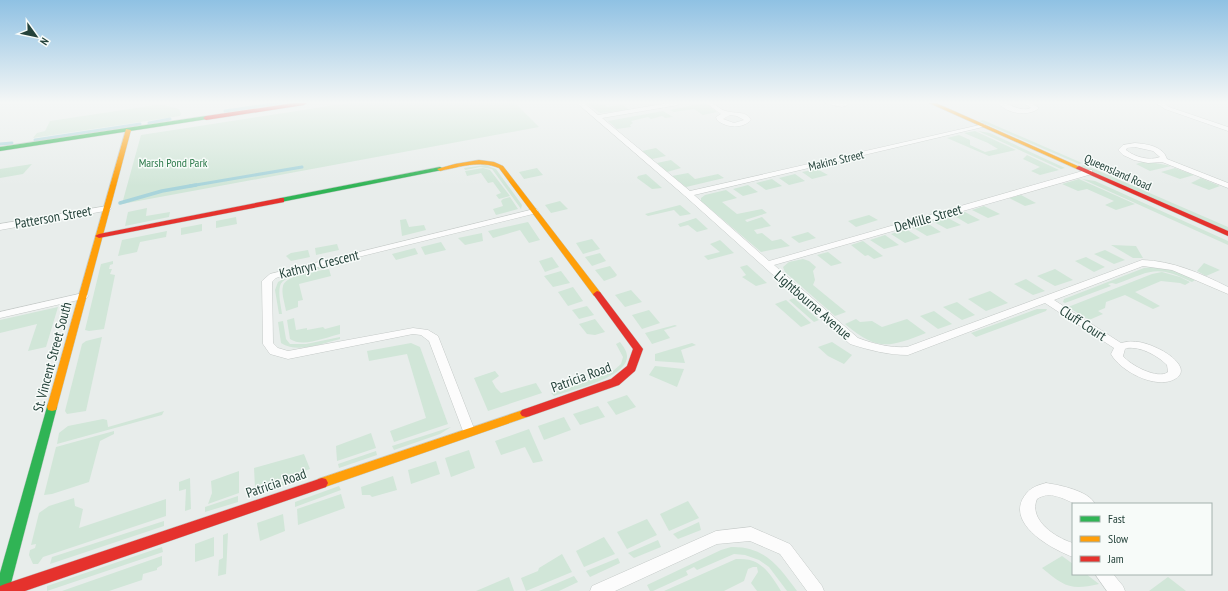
<svg xmlns="http://www.w3.org/2000/svg" width="1228" height="591" font-family="'PT Sans Narrow',sans-serif">
  <style>
    .green { fill: #d1e6d8 }
    .lines { fill: none; stroke-linecap: round; stroke-linejoin: round }
    .stream-far1 { stroke: #a9d4db; stroke-width: 3 }
    .stream { stroke: #a9d4db; stroke-width: 3.5 }
    .street-casing { stroke: #c5cac8; stroke-width: 1 }
    .fast-casing { stroke: #c3cbc8; stroke-width: 1 }
    .slow-casing { stroke: #c3cbc8; stroke-width: 1 }
    .jam-casing { stroke: #c3cbc8; stroke-width: 1 }
    .street { fill: #fcfcfc; fill-rule: evenodd }
    .fast { fill: #30b455; fill-rule: evenodd }
    .slow { fill: #ff9f0a; fill-rule: evenodd }
    .jam { fill: #e5322d; fill-rule: evenodd }
    .labels { text-anchor: middle; dominant-baseline: central; stroke-width: 3; stroke-linejoin: round; paint-order: stroke }
    .far-street-label { font-size: 12px; fill: #24423a; stroke: #f7fbf9 }
    .far-park-label { font-size: 12px; fill: #2d7a4b; stroke: #f7fbf9 }
    .street-label { font-size: 14px; fill: #24423a; stroke: #f7fbf9 }
  </style>
  <rect width="100%" height="100%" fill="#e8edeb"/>
  <!-- green -->
  <g class="green">
    <path d="M349,103H515L539,127L122,204L141,135Z"/>
    <path d="M586,103H597L600,105H605L607,107L623,105L629,110L600,113Z"/>
    <path d="M704,103L717,112L703,115L694,109L674,112L670,110Z"/>
    <path d="M156,105H164L179,109L181,114L180,116L33,138L37,133L45,131L50,121Z"/>
    <path d="M663,111L673,117L665,118L662,116L651,119L648,117L631,121L633,123L630,125L631,127L617,129L608,121Z"/>
    <path d="M983,120L1082,163L1079,164L979,121Z"/>
    <path d="M975,131L1016,150L989,156L947,138L959,135L970,140V145L985,152L998,149L988,143L964,133Z"/>
    <path d="M978,131L990,133L1065,168L1061,169Z"/>
    <path d="M656,148L666,156L652,159L642,151Z"/>
    <path d="M1027,155L1059,170L1040,175L1031,171L1040,167L1023,159Z"/>
    <path d="M671,160L681,168L667,172L657,163Z"/>
    <path d="M1145,161L1171,166L1150,171L1136,164Z"/>
    <path d="M32,164L23,174L0,178V169Z"/>
    <path d="M485,165L496,169L522,205L521,209L492,169L480,167L465,170L464,168Z"/>
    <path d="M1085,165L1228,227V231L1080,166Z"/>
    <path d="M483,168L490,170L510,196L499,199L496,195L501,193L493,182L488,183L481,173L467,176L465,171Z"/>
    <path d="M537,168L543,175L524,179L519,172Z"/>
    <path d="M1175,168L1194,175L1180,179L1161,172Z"/>
    <path d="M817,169L828,175L812,179L802,172Z"/>
    <path d="M688,173L695,179L718,174L724,178L686,187L672,176Z"/>
    <path d="M646,174L662,188L652,189L637,178L638,176Z"/>
    <path d="M795,174L805,181L789,185L779,178Z"/>
    <path d="M1201,178L1220,186L1209,190L1191,183Z"/>
    <path d="M772,179L782,186L766,190L756,183Z"/>
    <path d="M1079,179L1135,204L1116,210L1105,205L1114,201L1087,189L1078,191L1062,184Z"/>
    <path d="M1082,179L1095,181L1228,241V245Z"/>
    <path d="M748,185L758,192L743,196L733,189Z"/>
    <path d="M726,190L737,198L722,202L737,214L762,209L767,213L745,220L747,222L762,217L771,226L754,230L757,234L762,233L772,241L781,239L790,246L761,252L701,201V198L705,195Z"/>
    <path d="M1021,195L1036,203L1025,206L1009,198Z"/>
    <path d="M510,197L518,209L496,215L493,209L503,206L501,201L503,199Z"/>
    <path d="M560,201L568,209L551,213L545,205Z"/>
    <path d="M680,205L691,214L680,216L674,210L648,216L645,214Z"/>
    <path d="M984,206L1000,214L988,218L972,210Z"/>
    <path d="M147,208L146,216L170,212L169,217L125,226L128,212Z"/>
    <path d="M965,212L980,220L968,224L953,215Z"/>
    <path d="M869,215L878,220L856,227L848,221Z"/>
    <path d="M236,217L237,224L216,228V221Z"/>
    <path d="M946,217L961,225L947,229L932,221Z"/>
    <path d="M696,218L708,229L697,232L688,225L680,227L678,224Z"/>
    <path d="M406,219L409,227L424,225L426,230L402,236L400,220Z"/>
    <path d="M528,222L540,240L529,243L520,230L493,238L488,231Z"/>
    <path d="M927,223L941,232L927,236L912,227Z"/>
    <path d="M202,224V231L181,235V228Z"/>
    <path d="M906,229L920,238L905,243L891,234Z"/>
    <path d="M167,231L166,237L140,242L137,252L118,256L122,240Z"/>
    <path d="M808,232L816,238L799,243L791,237Z"/>
    <path d="M482,233L483,241L465,245L458,238Z"/>
    <path d="M885,235L899,245L884,249L870,240Z"/>
    <path d="M592,239L600,249L583,254L576,243Z"/>
    <path d="M720,240L734,253L708,260L704,256L720,252L710,244Z"/>
    <path d="M863,241L883,256L874,259L868,255L865,256L851,245Z"/>
    <path d="M441,242L446,250L425,255L421,247Z"/>
    <path d="M337,244L339,250L316,255L315,248Z"/>
    <path d="M1111,245L1136,246L1143,258H1133Z"/>
    <path d="M415,248L418,254L396,260L392,254Z"/>
    <path d="M308,250L310,257L291,261L286,256L291,253Z"/>
    <path d="M1105,250L1125,260L1114,264L1094,254Z"/>
    <path d="M828,252L842,263L831,266L817,255Z"/>
    <path d="M600,253L606,261L592,266L585,257Z"/>
    <path d="M552,257L559,267L545,272L539,261Z"/>
    <path d="M1086,257L1105,267L1094,272L1075,261Z"/>
    <path d="M803,259L809,261L816,267L813,271L815,280L813,285L846,312L835,316L785,272L783,267L789,262Z"/>
    <path d="M113,261V264L110,265L109,269H112L110,274L115,275L104,329L89,331L85,330L101,264Z"/>
    <path d="M1204,263L1220,270L1206,276L1197,271Z"/>
    <path d="M328,265L329,267C318,270 283,274 280,286C278,294 281,306 282,314H279L275,290L278,282L293,274Z"/>
    <path d="M747,265L767,283L756,286L742,277L746,275L740,267Z"/>
    <path d="M610,266L617,275L615,277L604,281L595,270Z"/>
    <path d="M1153,267L1174,270L1195,280L1192,282C1156,264 1151,271 1116,284L1112,283L1108,284L1111,286L1065,303L1063,302L1064,299L1144,268Z"/>
    <path d="M329,269L331,276L299,284L303,300L298,301V307L286,311C285,304 281,293 283,286C285,275 319,271 329,269Z"/>
    <path d="M1055,269L1073,280L1055,286L1037,276Z"/>
    <path d="M561,271L570,283L553,287L544,276Z"/>
    <path d="M1162,272L1180,277L1190,282L1185,285L1180,283L1161,281L1135,292L1160,306L1153,309L1125,295L1106,302L1105,308L1098,311L1103,314L1089,320L1068,307L1152,274Z"/>
    <path d="M1026,279L1045,291L1033,295L1014,284Z"/>
    <path d="M573,287L583,301L568,306L558,292Z"/>
    <path d="M631,290L642,302L625,307L615,295Z"/>
    <path d="M990,291L1008,303L986,311L968,299Z"/>
    <path d="M794,298L819,320L814,322L789,300Z"/>
    <path d="M786,300L811,323L801,327L775,304Z"/>
    <path d="M957,302L975,315L962,320L943,307Z"/>
    <path d="M587,306L594,315L579,319L572,310Z"/>
    <path d="M58,307L46,347L28,351L37,324L0,333V320Z"/>
    <path d="M1037,309H1047L1046,311L976,337L971,333Z"/>
    <path d="M649,310L660,323L642,329L632,315Z"/>
    <path d="M934,311L952,324L938,329L920,316Z"/>
    <path d="M294,318L296,330L307,328V330L323,327L325,329L340,325V334C326,337 303,348 290,339L287,320Z"/>
    <path d="M595,319L605,332L595,335L587,334L579,324Z"/>
    <path d="M856,319L860,322L872,321L882,327L907,319L926,333C888,348 877,351 845,324Z"/>
    <path d="M283,321L286,339L290,344H306L340,337V339C323,343 298,354 281,343L278,322Z"/>
    <path d="M675,325L677,326L664,330L670,338L652,344L645,333Z"/>
    <path d="M102,337L86,411L67,414L65,411L82,344L86,341Z"/>
    <path d="M620,342C623,346 627,351 627,356C628,378 571,390 554,396L551,393L612,372L621,364L623,357L616,344Z"/>
    <path d="M832,342L852,355L844,364L828,356L818,347Z"/>
    <path d="M411,343L420,347L448,424L394,442L390,431L426,418L407,354L369,361L367,351Z"/>
    <path d="M692,343L696,345L681,350L685,363L655,361V354Z"/>
    <path d="M655,366L684,369L677,387L649,375Z"/>
    <path d="M495,371L499,376L492,381L496,388L501,393L536,383L542,393L488,411L474,378Z"/>
    <path d="M627,395L636,407L616,415L607,402Z"/>
    <path d="M598,406L605,417L580,425L573,414Z"/>
    <path d="M164,411L162,415L57,444L59,433L68,426L103,419L107,420L108,427Z"/>
    <path d="M564,417L571,430L544,440L538,426Z"/>
    <path d="M451,427L440,434L394,450L392,446Z"/>
    <path d="M529,429L543,461L533,463L525,447L501,455L495,441Z"/>
    <path d="M114,431V434L100,441L89,482L52,494L44,495L56,447Z"/>
    <path d="M371,433L376,448L337,461L336,446Z"/>
    <path d="M469,450L475,468L451,477L445,458Z"/>
    <path d="M376,451L377,455L339,468L338,464Z"/>
    <path d="M304,454L310,469L255,488L254,468Z"/>
    <path d="M436,461L440,474L411,484L408,470Z"/>
    <path d="M239,471V493L208,504L212,493L211,481Z"/>
    <path d="M307,474L306,478L254,495V491Z"/>
    <path d="M393,476L397,490L372,497L370,495H362L361,487Z"/>
    <path d="M190,478L191,509L185,511L186,489L179,491V482Z"/>
    <path d="M339,486L341,490L295,507V502Z"/>
    <path d="M341,494L345,508L298,525L297,509Z"/>
    <path d="M238,496V502L205,512V507Z"/>
    <path d="M74,498L75,506L83,509L79,528L166,499V516L43,557L38,564H33L29,555L30,550L35,548L36,544L31,545L39,513L49,506Z"/>
    <path d="M688,501L699,518L669,531L660,514Z"/>
    <path d="M283,514L285,531L260,541L257,523Z"/>
    <path d="M647,519L657,535L627,549L617,532Z"/>
    <path d="M164,521V526L50,564L52,557Z"/>
    <path d="M699,522L701,530L678,539L673,534Z"/>
    <path d="M228,533L226,574L218,576L219,560L223,558V535Z"/>
    <path d="M214,537V556L195,562V544Z"/>
    <path d="M604,537L615,554L584,567L576,551Z"/>
    <path d="M658,540L661,547L634,558L628,553Z"/>
    <path d="M162,547L163,552L47,591V586Z"/>
    <path d="M731,547C765,546 779,567 797,591H787L769,567L759,560L745,555L734,554L697,570L694,567L686,571L688,575L653,591H650L647,585L721,550Z"/>
    <path d="M562,554L572,572L526,591L521,578L538,571L539,568Z"/>
    <path d="M162,556V565L157,568V570L143,574L142,580L109,591H62Z"/>
    <path d="M1062,556L1073,564V574H1086L1099,584C1070,591 1064,586 1042,568Z"/>
    <path d="M618,558L620,563L590,577L586,571Z"/>
    <path d="M736,559C741,559 748,559 753,561C766,566 774,580 781,591H757L751,583L758,572L757,567H753L748,569L744,581L724,591H664Z"/>
    <path d="M574,576L578,582L559,591H539Z"/>
    <path d="M509,577L514,591H476Z"/>
    <path d="M1168,577L1186,591H1149Z"/>
  </g>
  <g class="lines">
    <!-- stream-far1 -->
    <g class="stream-far1">
      <path d="M225,111L280,103"/>
      <path d="M149,123L170,119"/>
      <path d="M35,140L140,124"/>
      <path d="M0,144L12,143"/>
      <path d="M190,186L302,167"/>
    </g>
    <!-- stream -->
    <path class="stream" d="M120,203L162,191L196,185"/>
    <defs>
      <g id="street">
        <path d="M577,103H584L598,115L668,103H681L678,105L602,118L690,191L984,124L987,126L694,195L769,261L1086,170H1092V174L774,265L858,338C874,344 890,348 907,347L1142,260C1173,261 1200,273 1228,287V294L1172,270L1143,266L1054,300L1121,343C1134,339 1147,343 1159,349C1168,353 1192,369 1175,379C1156,390 1120,371 1111,354L1114,348L1045,303L908,355C888,355 869,350 850,344L685,196ZM1127,348C1141,346 1158,356 1167,365L1168,372C1158,380 1130,365 1123,356L1125,349Z"/>
        <path d="M706,103C717,102 717,109 726,111C734,114 746,110 751,120C743,129 726,128 717,120L716,117L721,114ZM730,115L737,116L744,120L734,123L723,119Z"/>
        <path d="M824,103H853L842,107Z"/>
        <path d="M999,103C1010,102 1019,113 1031,108L1024,103H1031L1039,108C1029,117 1006,114 999,103Z"/>
        <path d="M1156,103H1163L1169,107L1228,127V131L1165,109Z"/>
        <path d="M1135,143C1147,144 1163,146 1167,159L1228,183V188L1162,162L1148,163L1134,160L1123,155L1118,150L1123,145ZM1135,147L1153,151L1160,157C1149,161 1135,157 1126,150L1127,148Z"/>
        <path d="M107,206L111,208L110,210L0,230V224Z"/>
        <path d="M534,209H537L538,211L537,213L285,275L276,278L272,282L273,343L278,348L288,351L413,328L428,330L438,336L475,431L473,434L469,436L465,434L463,431L429,341L421,335L413,334L288,359L270,354L263,344L262,281L270,274Z"/>
        <path d="M83,293L87,294L88,296L87,298L0,318V312Z"/>
        <path d="M1046,483C1060,485 1089,491 1095,504C1089,504 1081,505 1076,504C1063,499 1050,490 1037,499C1028,520 1056,538 1073,543V557C1054,550 1010,527 1022,500C1028,489 1034,486 1046,483Z"/>
        <path d="M751,527L790,544L822,586L824,591H807L780,554L750,541L717,544L615,591H590L592,586L716,531Z"/>
        <path d="M1095,574H1113L1123,586L1125,591H1107Z"/>
      </g>
      <g id="fast">
        <path d="M206,116L208,117V119L0,151V147Z"/>
        <path d="M440,167L442,168V170L281,202L277,200L281,198Z"/>
        <path d="M52,403L56,404L57,407L9,591H0V573L47,407L48,404Z"/>
      </g>
      <g id="slow">
        <path d="M929,103H936L1082,168L1081,169H1077Z"/>
        <path d="M126,129L131,130L57,407L56,410L52,411L48,410L47,407Z"/>
        <path d="M479,160L494,162L503,166L600,292L601,294L600,296H594L499,168C479,160 460,167 440,171L437,169L455,164Z"/>
        <path d="M526,409L530,410L532,413L530,416L322,488L318,487L316,483L318,479Z"/>
      </g>
      <g id="jam">
        <path d="M294,103H307L304,105L206,120L203,118L206,116Z"/>
        <path d="M1079,166L1228,231V236L1077,169L1076,168Z"/>
        <path d="M281,198H284V202L99,238L95,236L99,234Z"/>
        <path d="M597,291L600,292L643,349L635,371L619,385L530,416L526,417L522,416L520,413L522,410L611,379L627,366L633,349L593,294Z"/>
        <path d="M322,478L326,479L328,483L326,487L25,591H0V586L5,584Z"/>
      </g>
    </defs>
    <!-- street casing -->
    <use href="#street" class="street-casing"/>
    <!-- fast casing -->
    <use href="#fast" class="fast-casing"/>
    <!-- slow casing -->
    <use href="#slow" class="slow-casing"/>
    <!-- jam casing -->
    <use href="#jam" class="jam-casing"/>
    <!-- street -->
    <use href="#street" class="street"/>
    <!-- fast -->
    <use href="#fast" class="fast"/>
    <!-- slow -->
    <use href="#slow" class="slow"/>
    <!-- jam -->
    <use href="#jam" class="jam"/>
  </g>
  <!-- sky -->
  <linearGradient id="sky" x2="0" y2="1"><stop stop-color="#8fc1e3"/><stop offset="0.55" stop-color="#f5f7f6"/><stop offset="1" stop-color="#f5f7f6" stop-opacity="0"/></linearGradient>
  <rect width="1228" height="186" fill="url(#sky)"/>
  <g class="labels">
    <!-- far-street labels -->
    <g class="far-street-label">
      <text transform="translate(836 160) rotate(-13)">Makins Street</text>
      <text transform="translate(1118 172) rotate(24)">Queensland Road</text>
    </g>
    <!-- far-park labels -->
    <g class="far-park-label">
      <text x="173" y="162">Marsh Pond Park</text>
    </g>
    <!-- street labels -->
    <g class="street-label">
      <text transform="translate(53 217) rotate(-10)">Patterson Street</text>
      <text transform="translate(928 218) rotate(-16)">DeMille Street</text>
      <text transform="translate(319 264) rotate(-14)">Kathryn Crescent</text>
      <text transform="translate(813 305) rotate(41)">Lightbourne Avenue</text>
      <text transform="translate(1083 323) rotate(33)">Cluff Court</text>
      <text transform="translate(52 357) rotate(-75)">St. Vincent Street South</text>
      <text transform="translate(581 377) rotate(-20)">Patricia Road</text>
      <text transform="translate(276 483) rotate(-19)">Patricia Road</text>
    </g>
  </g>
  <!-- legend -->
  <rect x="1072" y="503" width="140" height="72" fill="#f7fbf9" stroke="#a3b1ad"/>
  <rect x="1080" y="516" width="20" height="6" fill="#30b455" stroke="#a3b1ad"/>
  <text x="1108" y="523" font-size="12" fill="#24423a">Fast</text>
  <rect x="1080" y="536" width="20" height="6" fill="#ff9f0a" stroke="#a3b1ad"/>
  <text x="1108" y="543" font-size="12" fill="#24423a">Slow</text>
  <rect x="1080" y="556" width="20" height="6" fill="#e5322d" stroke="#a3b1ad"/>
  <text x="1108" y="563" font-size="12" fill="#24423a">Jam</text>
  <!-- north arrow -->
  <g transform="translate(36 36) rotate(123)" stroke="#f7fbf9" stroke-width="3" paint-order="stroke">
  <path d="M0-3L7 15L0 10L-7 15Z" fill="#24423a"/>
  <text y="-6" font-size="11" font-weight="bold" text-anchor="middle" fill="#24423a">N</text>
  </g>
</svg>
